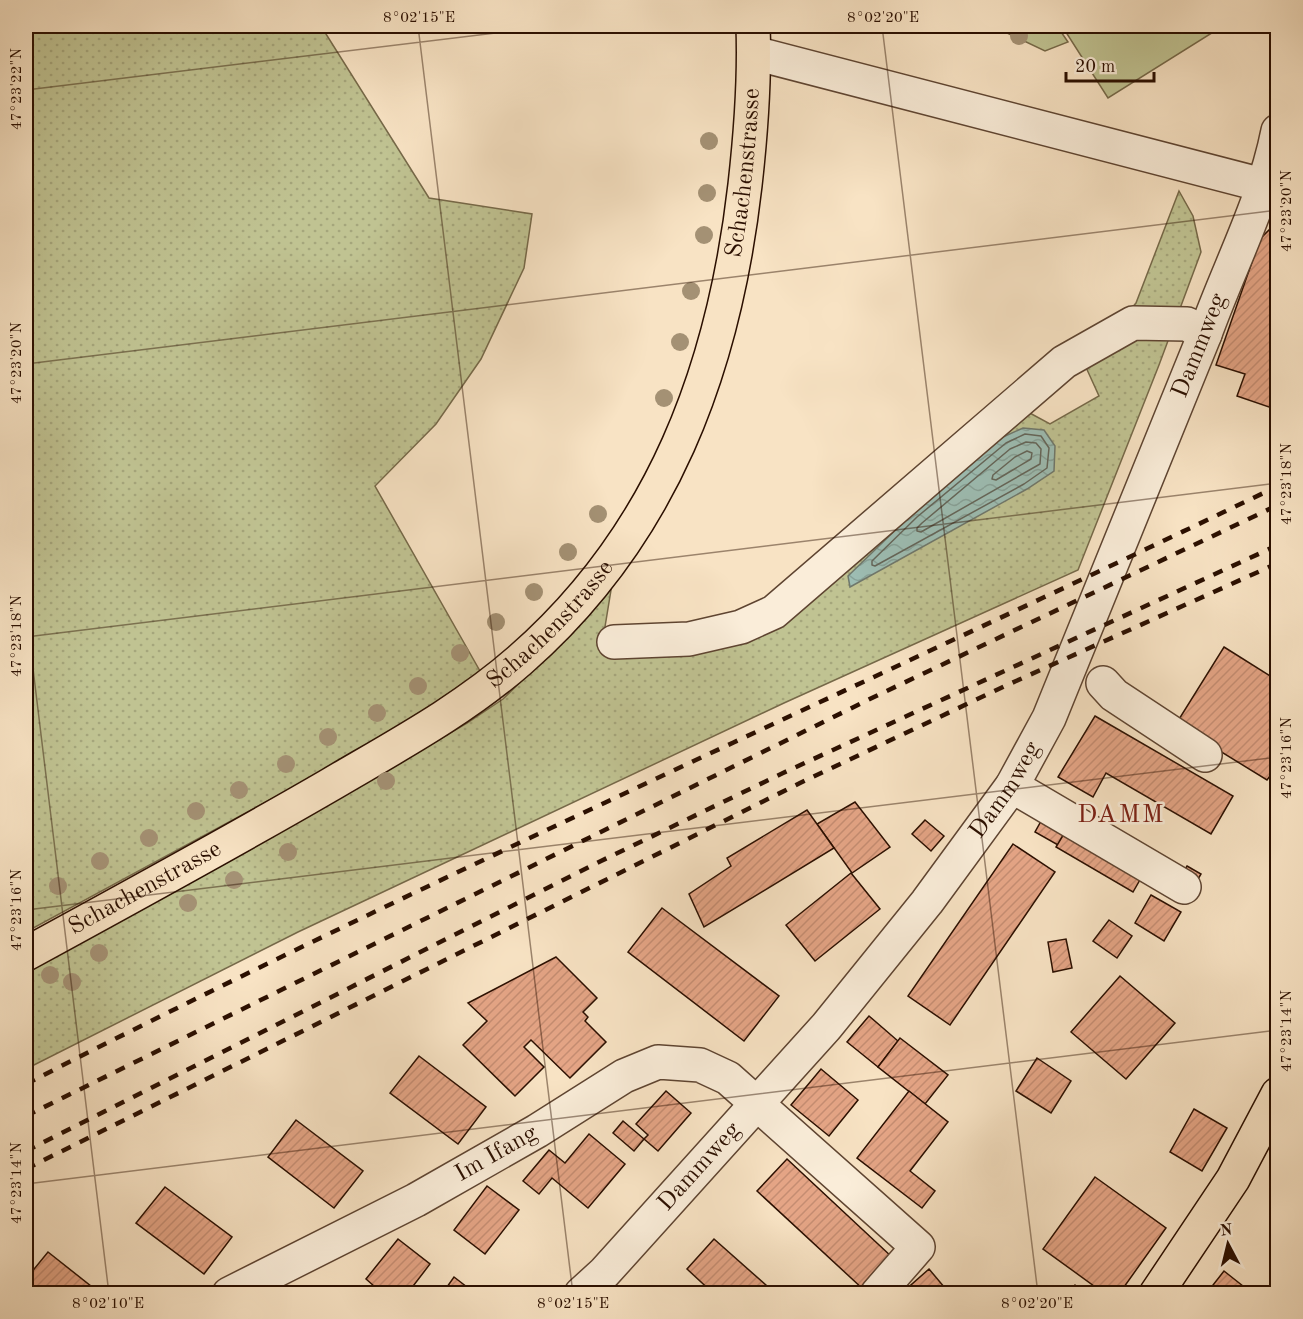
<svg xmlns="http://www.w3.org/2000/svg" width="1303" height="1319" font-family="'Old Standard TT',serif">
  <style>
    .grass { fill: url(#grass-dots); stroke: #766949; stroke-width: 1.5 }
    .pitch { fill: #c0c392; stroke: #766949; stroke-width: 1.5 }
    .water { fill: url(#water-waves); stroke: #6f786c; stroke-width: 1.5 }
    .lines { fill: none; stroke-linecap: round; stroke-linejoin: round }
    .shore { stroke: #64665a; stroke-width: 1.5 }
    .building { fill: url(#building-hatch); stroke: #2b0f00; stroke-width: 1.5 }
    .minor-casing { stroke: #5e4431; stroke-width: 36 }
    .major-casing { stroke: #2b0f00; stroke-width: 36 }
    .minor { stroke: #faedd9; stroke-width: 33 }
    .major { stroke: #f8e3c4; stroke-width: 33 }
    .rail { stroke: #2b0f00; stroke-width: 4.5; stroke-dasharray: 10 10; stroke-linecap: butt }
    .tree { fill: #a49174 }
    .ticks { fill: none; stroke: #2b0f00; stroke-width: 1.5; stroke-opacity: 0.45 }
    .labels { text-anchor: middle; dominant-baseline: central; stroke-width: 5; stroke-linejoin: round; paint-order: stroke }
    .street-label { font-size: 24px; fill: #2b0f00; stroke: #faedd9 }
    .neighbourhood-label { font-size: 26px; letter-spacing: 1.5px; fill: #7a1f14; stroke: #faedd9 }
    .neatline { fill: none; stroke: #2b0f00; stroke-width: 2 }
    .ticks-label { font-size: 15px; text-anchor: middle; fill: #2b0f00 }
  </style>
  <defs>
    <pattern id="grass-dots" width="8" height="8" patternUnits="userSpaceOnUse" patternTransform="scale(1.5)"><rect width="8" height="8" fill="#c0c392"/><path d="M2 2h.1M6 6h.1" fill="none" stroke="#a5a67c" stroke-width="1.8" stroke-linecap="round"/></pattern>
    <pattern id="water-waves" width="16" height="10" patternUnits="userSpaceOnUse" patternTransform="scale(1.5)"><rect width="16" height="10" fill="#9dbeb4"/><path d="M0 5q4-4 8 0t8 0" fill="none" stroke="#87a299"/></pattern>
    <pattern id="building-hatch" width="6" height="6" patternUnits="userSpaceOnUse" patternTransform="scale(1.5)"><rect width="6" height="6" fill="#e5a586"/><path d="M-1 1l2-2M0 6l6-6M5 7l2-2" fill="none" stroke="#c58d72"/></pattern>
  </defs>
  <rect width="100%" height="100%" fill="#f8e3c4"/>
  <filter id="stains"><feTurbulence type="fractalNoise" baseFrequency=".00333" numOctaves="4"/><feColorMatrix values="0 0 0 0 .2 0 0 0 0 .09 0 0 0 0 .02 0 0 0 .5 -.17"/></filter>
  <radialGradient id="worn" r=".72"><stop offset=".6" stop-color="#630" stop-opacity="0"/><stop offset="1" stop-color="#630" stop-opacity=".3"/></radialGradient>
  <!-- grass -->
  <g class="grass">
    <path d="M26,26H321L429,198L532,214L524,268L481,359L436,424L375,486L480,671L388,736L26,932Z"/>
    <path d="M1179,191L1193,216L1201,252L1159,365L1078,570L784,703L298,932L26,1069V970L355,789L467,723L503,699L569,634L612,584L603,639L753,634L1026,411L1050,424L1099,396L1084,363L1136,303Z"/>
  </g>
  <!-- pitch -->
  <g class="pitch">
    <path d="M846,26H1057L1068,42L1045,51L1003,31L939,28L848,31Z"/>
    <path d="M1062,26H1223L1108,98Z"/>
  </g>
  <!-- water -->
  <path class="water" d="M1023,428L1044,430L1055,446L1054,471L1027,489L850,587L848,576L913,513L1003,437Z"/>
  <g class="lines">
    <!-- shore -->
    <g class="shore">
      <path d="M1025,434L1041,436L1049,448L1047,468L1024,484L875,566L872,565V561L917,517L1006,443Z"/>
      <path d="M1026,442L1036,443L1041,449L1040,464L921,532L917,531V528L922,523L1010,449Z"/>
      <path d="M1027,451L1032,453L1031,459L996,480L992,479L993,475L1015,457Z"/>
    </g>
  </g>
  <!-- building -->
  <g class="building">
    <path d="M1278,227V410L1237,396L1245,374L1216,365L1260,239L1269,230Z"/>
    <path d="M1224,647L1278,681V765L1267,780L1176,724Z"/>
    <path d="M1095,716L1233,796L1211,834L1106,773L1093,797L1058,777Z"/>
    <path d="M855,802L890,847L852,873L817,824Z"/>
    <path d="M807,810L834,848L704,927L689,894L731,866L727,858Z"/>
    <path d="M1045,814L1068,827L1058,845L1035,832Z"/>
    <path d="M925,820L944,836L931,851L912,834Z"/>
    <path d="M1068,827L1145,871L1133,892L1056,847Z"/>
    <path d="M1013,844L1055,872L950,1025L908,996Z"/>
    <path d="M1187,866L1201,874L1194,886L1180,878Z"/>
    <path d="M851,873L880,909L815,961L786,925Z"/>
    <path d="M1151,895L1181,912L1164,941L1135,923Z"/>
    <path d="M662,908L779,996L744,1041L628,952Z"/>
    <path d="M1109,920L1132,936L1117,958L1093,941Z"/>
    <path d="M1066,939L1072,968L1053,972L1048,942Z"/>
    <path d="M556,957L597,998L583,1012L588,1017L585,1021L606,1042L570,1078L531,1040L524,1047L544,1067L515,1096L463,1045L487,1021L468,1003Z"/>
    <path d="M1120,976L1175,1023L1126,1079L1071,1032Z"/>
    <path d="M869,1016L898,1041L878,1067L847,1042Z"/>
    <path d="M900,1038L948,1075L925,1104L878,1067Z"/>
    <path d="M419,1056L486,1107L458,1144L390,1093Z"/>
    <path d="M1037,1058L1071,1081L1051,1113L1016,1091Z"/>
    <path d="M821,1069L858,1100L829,1136L791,1105Z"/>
    <path d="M666,1091L691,1113L658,1151L644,1139L648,1135L636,1124Z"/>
    <path d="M909,1091L948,1122L910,1171L935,1191L922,1208L857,1158Z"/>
    <path d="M1194,1109L1227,1128L1202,1171L1170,1152Z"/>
    <path d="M296,1120L363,1171L334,1208L268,1157Z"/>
    <path d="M623,1121L644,1139L634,1151L613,1133Z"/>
    <path d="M589,1134L625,1164L588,1208L552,1178L539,1194L523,1181L549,1150L565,1163Z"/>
    <path d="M787,1159L893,1258L864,1290L757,1191Z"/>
    <path d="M1095,1177L1166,1228L1119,1294H1105L1043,1249Z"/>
    <path d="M487,1186L519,1210L485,1254L454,1230Z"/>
    <path d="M165,1187L232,1237L204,1274L136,1223Z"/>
    <path d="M398,1239L430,1264L407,1294H383L366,1279Z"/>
    <path d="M714,1239L776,1294H714L687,1269Z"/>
    <path d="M48,1252L101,1294H26V1279Z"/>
    <path d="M929,1269L950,1294H904L903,1292Z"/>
    <path d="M1224,1271L1253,1294H1206Z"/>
    <path d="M454,1277L476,1294H442Z"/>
    <path d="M1075,1285L1087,1294H1070Z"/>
  </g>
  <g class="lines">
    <defs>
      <g id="minor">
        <path d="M754,53L1278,189"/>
        <path d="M614,642L689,639L741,627L774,612L1064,362L1133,323L1187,324L1205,334"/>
        <path d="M1103,683L1114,695L1205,755"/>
        <path d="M1012,786L1184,887"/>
        <path id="s1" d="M229,1294L416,1200L537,1131L624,1076L658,1062L700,1065L728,1078L918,1247L877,1294"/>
        <path id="s2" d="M581,1294L604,1273L826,1027L927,902L1012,786L1049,718L1205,334C1229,267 1264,202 1278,131"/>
      </g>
      <g id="major">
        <path id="s3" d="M26,954C127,899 228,844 328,786C394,747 462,711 520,660C663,535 724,369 745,185C751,132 755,79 753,26"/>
        <path d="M1156,1294L1233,1179L1278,1094"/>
      </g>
    </defs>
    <!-- minor casing -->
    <use href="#minor" class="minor-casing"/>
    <!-- major casing -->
    <use href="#major" class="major-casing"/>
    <!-- minor -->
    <use href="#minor" class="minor"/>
    <!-- major -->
    <use href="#major" class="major"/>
    <!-- rail -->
    <g class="rail">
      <path d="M26,1084C437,874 861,687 1278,486"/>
      <path d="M26,1116L874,697L1278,505"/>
      <path d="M26,1151L601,861L783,773L1278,545"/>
      <path d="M26,1169L800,783L1005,686L1278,563"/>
    </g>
  </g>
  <!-- trees -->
  <g class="tree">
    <circle cx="1019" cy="36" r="9"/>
    <circle cx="709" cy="141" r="9"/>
    <circle cx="707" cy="193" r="9"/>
    <circle cx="704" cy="235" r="9"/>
    <circle cx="691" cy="291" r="9"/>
    <circle cx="680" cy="342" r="9"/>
    <circle cx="664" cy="398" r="9"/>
    <circle cx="598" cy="514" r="9"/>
    <circle cx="568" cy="552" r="9"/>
    <circle cx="534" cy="592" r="9"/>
    <circle cx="496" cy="622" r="9"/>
    <circle cx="460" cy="653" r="9"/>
    <circle cx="418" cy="686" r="9"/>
    <circle cx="377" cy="713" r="9"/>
    <circle cx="328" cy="737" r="9"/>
    <circle cx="286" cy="764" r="9"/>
    <circle cx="386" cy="781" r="9"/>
    <circle cx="239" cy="790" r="9"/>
    <circle cx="196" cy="811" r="9"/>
    <circle cx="149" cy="838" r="9"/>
    <circle cx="288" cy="852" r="9"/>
    <circle cx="100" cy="861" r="9"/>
    <circle cx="234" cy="880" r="9"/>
    <circle cx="58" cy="886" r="9"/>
    <circle cx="188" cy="903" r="9"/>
    <circle cx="99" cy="953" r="9"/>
    <circle cx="50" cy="975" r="9"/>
    <circle cx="72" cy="982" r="9"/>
  </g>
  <!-- ticks -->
  <path class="ticks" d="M418,26L573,1294M882,26L1038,1294M26,90L553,26M26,364L1278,210M26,611L109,1294M26,637L1278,483M26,910L1278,757M26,1184L1278,1030"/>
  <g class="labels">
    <!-- street labels -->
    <g class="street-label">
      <text stroke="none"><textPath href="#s3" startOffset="1126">Schachenstrasse</textPath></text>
      <text stroke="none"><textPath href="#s2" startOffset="1146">Dammweg</textPath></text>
      <text stroke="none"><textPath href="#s3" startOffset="622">Schachenstrasse</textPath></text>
      <text stroke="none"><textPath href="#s2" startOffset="660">Dammweg</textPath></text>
      <text stroke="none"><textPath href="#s3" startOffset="136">Schachenstrasse</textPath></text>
      <text stroke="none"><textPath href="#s1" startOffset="302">Im Ifang</textPath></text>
      <text stroke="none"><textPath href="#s2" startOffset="174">Dammweg</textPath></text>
    </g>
    <!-- neighbourhood labels -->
    <g class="neighbourhood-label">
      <text x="1121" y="815">DAMM</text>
    </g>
  </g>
  <!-- margin -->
  <rect width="1303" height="1319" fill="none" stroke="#f8e3c4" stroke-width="66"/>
  <!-- north arrow -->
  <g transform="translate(1228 1244) rotate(353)" stroke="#faedd9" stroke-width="4.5" paint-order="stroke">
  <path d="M0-4.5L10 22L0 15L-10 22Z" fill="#2b0f00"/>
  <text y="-9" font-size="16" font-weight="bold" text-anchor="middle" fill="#2b0f00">N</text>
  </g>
  <!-- scale -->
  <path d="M1066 72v9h88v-9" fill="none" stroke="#2b0f00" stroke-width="3"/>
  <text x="1075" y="72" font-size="18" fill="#2b0f00" stroke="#faedd9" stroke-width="4.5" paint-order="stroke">20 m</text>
  <rect x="33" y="33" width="1237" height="1253" class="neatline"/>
  <g class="ticks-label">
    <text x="419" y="22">8°02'15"E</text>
    <text x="883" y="22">8°02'20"E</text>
    <text transform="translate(16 89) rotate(-90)" y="5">47°23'22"N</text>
    <text transform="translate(1286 211) rotate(-90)" y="5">47°23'20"N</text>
    <text transform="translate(16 363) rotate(-90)" y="5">47°23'20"N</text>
    <text transform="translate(1286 484) rotate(-90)" y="5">47°23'18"N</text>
    <text transform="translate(16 636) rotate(-90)" y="5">47°23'18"N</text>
    <text transform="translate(1286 758) rotate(-90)" y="5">47°23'16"N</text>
    <text transform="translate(16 910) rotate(-90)" y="5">47°23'16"N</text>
    <text transform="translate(1286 1031) rotate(-90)" y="5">47°23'14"N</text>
    <text transform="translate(16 1183) rotate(-90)" y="5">47°23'14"N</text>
    <text x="108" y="1308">8°02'10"E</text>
    <text x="573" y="1308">8°02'15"E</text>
    <text x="1037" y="1308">8°02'20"E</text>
  </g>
  <rect width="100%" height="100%" filter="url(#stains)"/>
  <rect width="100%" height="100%" fill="url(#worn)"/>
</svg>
